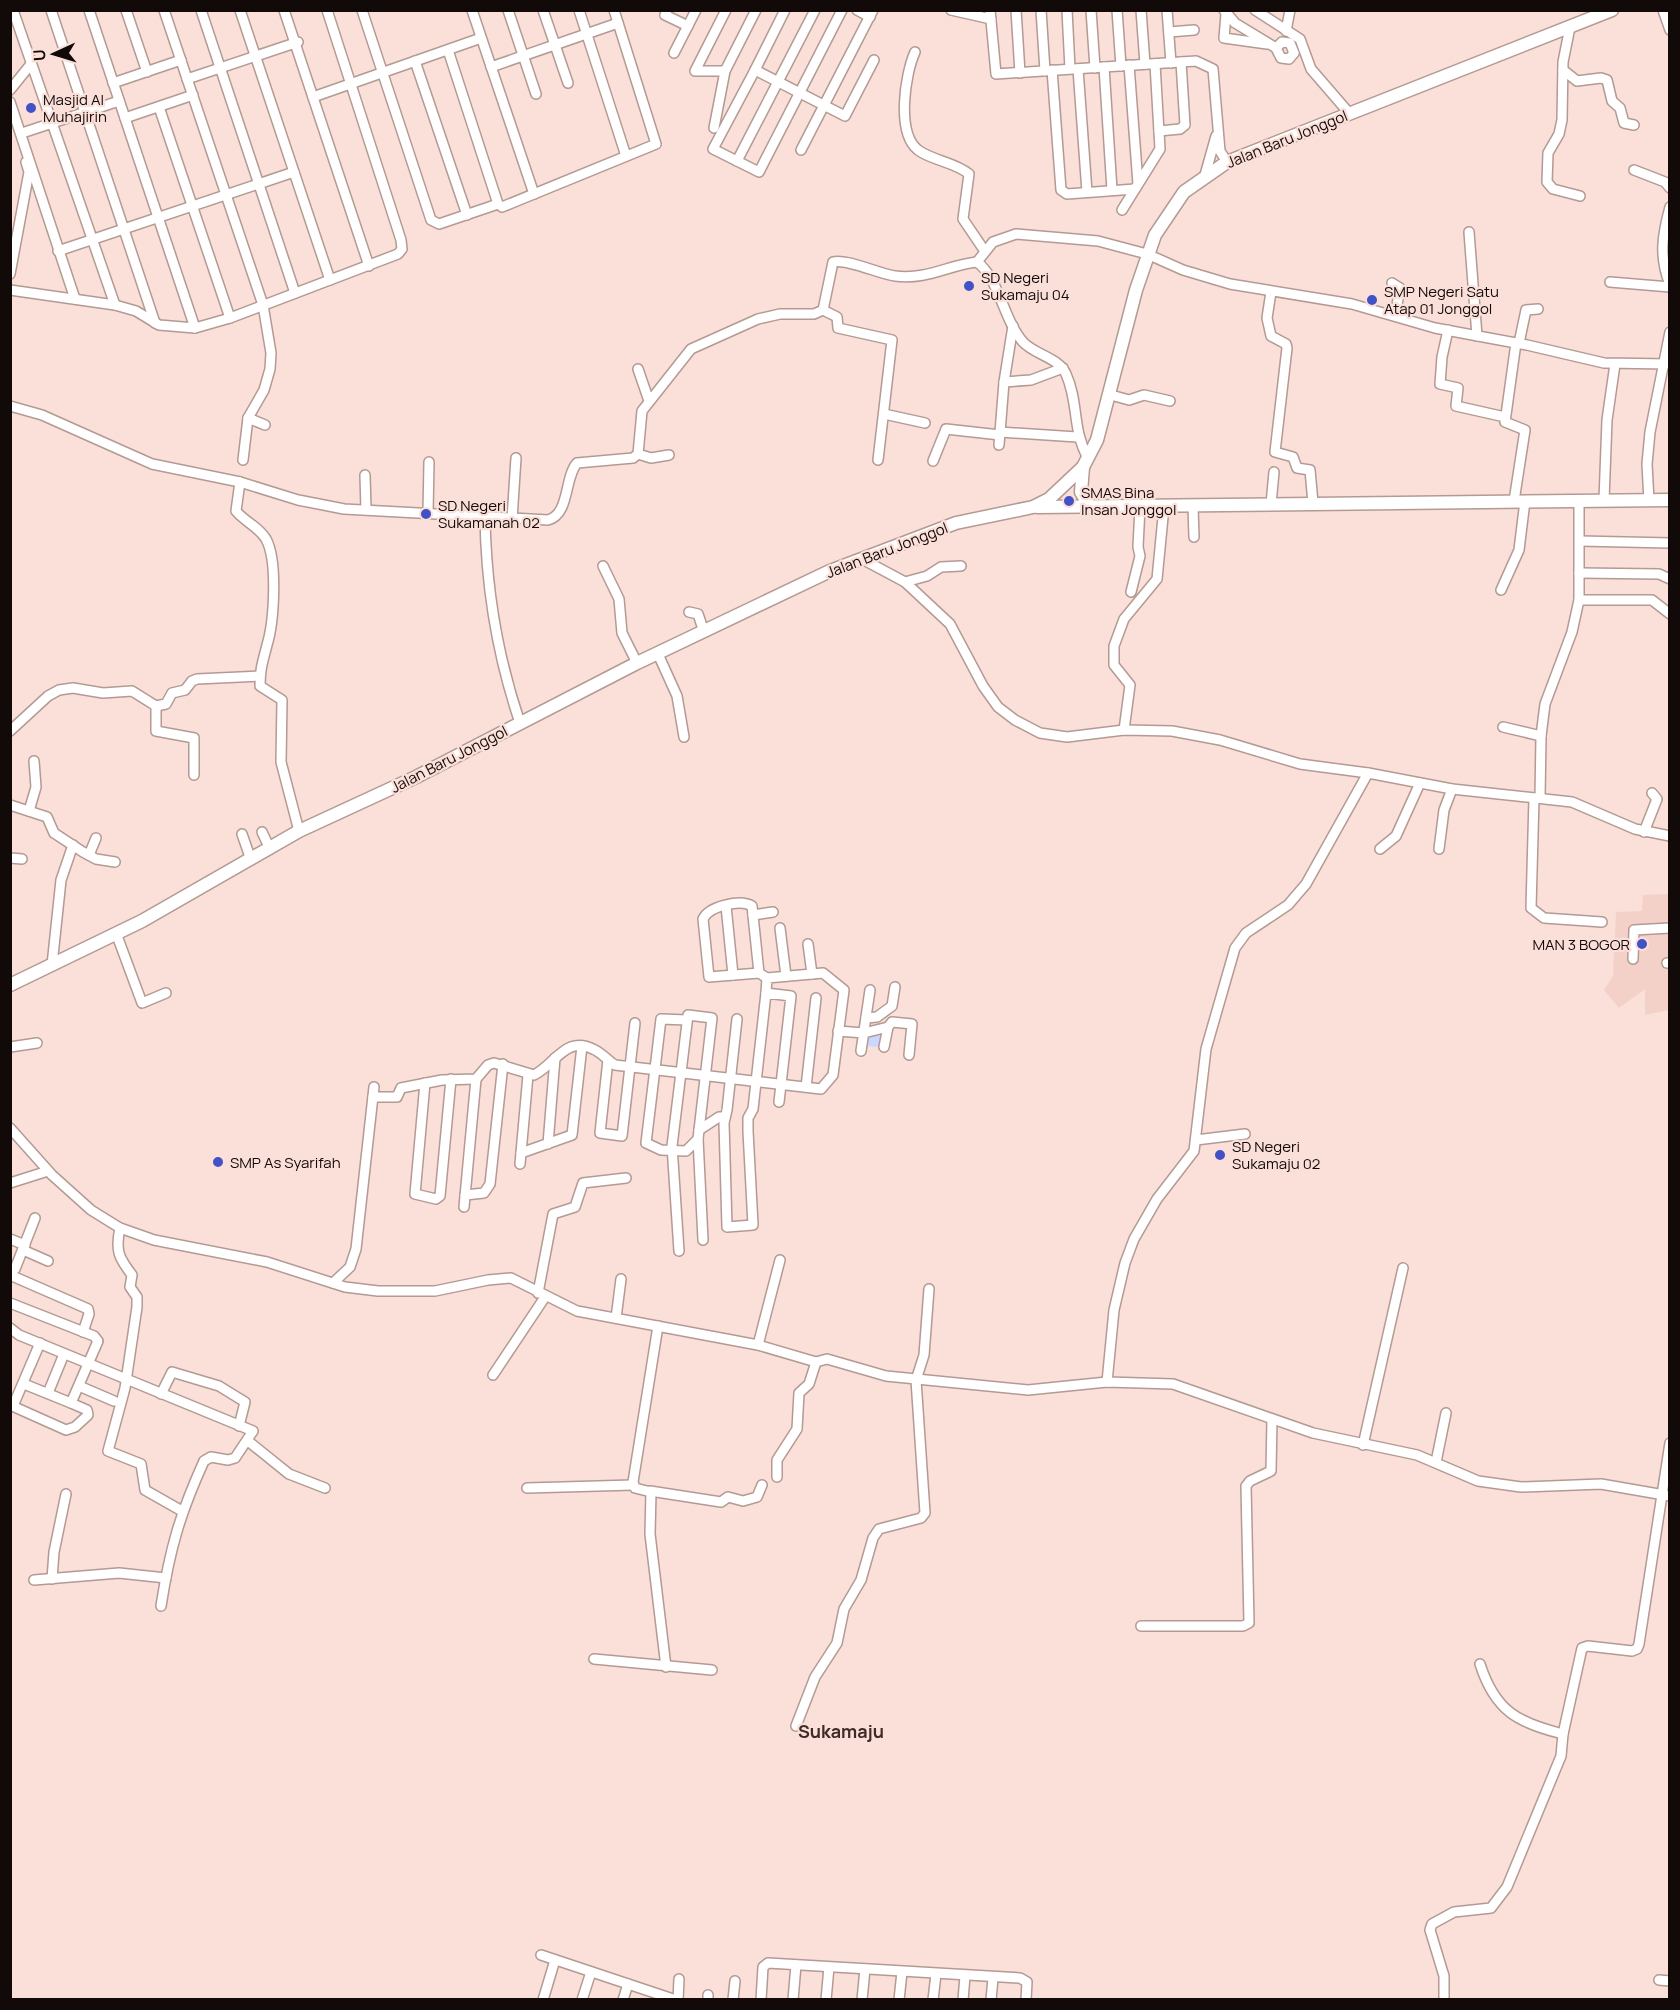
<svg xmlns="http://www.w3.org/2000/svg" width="1680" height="2010" font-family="Manrope,sans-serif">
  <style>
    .built { fill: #f4d1c8 }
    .green { fill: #ccd7ff }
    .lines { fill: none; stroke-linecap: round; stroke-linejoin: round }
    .minor-casing { stroke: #b39a93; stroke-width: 12 }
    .major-casing { stroke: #b39a93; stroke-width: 15 }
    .minor { stroke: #fff; stroke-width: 9 }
    .major { stroke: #fff; stroke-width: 12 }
    .poi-dot { fill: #4251c5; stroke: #fbdfd9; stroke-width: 2 }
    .labels { text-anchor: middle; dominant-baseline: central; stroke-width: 4.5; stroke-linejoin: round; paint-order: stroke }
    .poi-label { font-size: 15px; fill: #120a08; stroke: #fbdfd9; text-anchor: start }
    .street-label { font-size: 15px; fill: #120a08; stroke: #fbdfd9 }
    .quarter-label { font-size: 18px; font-weight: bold; fill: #3f2b26; stroke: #fbdfd9 }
  </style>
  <rect width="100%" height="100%" fill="#fbdfd9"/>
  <!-- built -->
  <path class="built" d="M1669,894V1010L1645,1015V989L1619,1008L1604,990L1613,976L1616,912L1642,911L1643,895Z"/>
  <!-- green -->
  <path class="green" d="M867,1036H881L880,1047L867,1046Z"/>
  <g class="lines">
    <defs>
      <g id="minor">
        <path d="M13,10L115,305"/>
        <path d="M51,10L155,323"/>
        <path d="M89,10L195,328"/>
        <path d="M126,10L147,72"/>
        <path d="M164,10L263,305L271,353L270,369L264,390L248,418L243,460"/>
        <path d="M201,10L295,293"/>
        <path d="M240,10L330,280"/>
        <path d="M284,10L369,266"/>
        <path d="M362,10L431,220L439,224L498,204"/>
        <path d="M472,10L534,194"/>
        <path d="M508,10L536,94"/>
        <path d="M543,10L568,83"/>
        <path d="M579,10L626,156"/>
        <path d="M667,10L665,15L688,26"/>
        <path d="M785,10L755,70L845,116L874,60"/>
        <path d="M857,10L870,17"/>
        <path d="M951,10L991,19"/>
        <path d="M990,10L996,74L1196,61L1213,69L1220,151L1227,162"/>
        <path d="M1016,10L1020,73"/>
        <path d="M1041,10L1045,71"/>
        <path d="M1067,10L1070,69"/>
        <path d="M1091,10L1095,68"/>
        <path d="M1117,10L1121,66"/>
        <path d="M1141,10L1145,64"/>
        <path d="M1167,10L1171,63"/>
        <path d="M1224,10L1235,23L1276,48L1281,58L1289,59L1294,53"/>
        <path d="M1255,10L1300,39L1311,69L1349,113"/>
        <path d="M1663,10L1670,30"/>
        <path d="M1226,14L1224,38L1267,44"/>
        <path d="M1570,27L1563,62L1562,120L1559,134L1548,153L1547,182L1553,189L1580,196"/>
        <path d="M1286,31L1290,10"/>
        <path d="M1169,32L1194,30"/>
        <path d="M1276,48L1282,42L1290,43L1294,53"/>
        <path d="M448,50L498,204L502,207L656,144L614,10"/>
        <path d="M915,52C905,74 896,133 918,150C933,161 955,162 969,174L963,219L984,250"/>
        <path d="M674,53L696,10"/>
        <path d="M415,61L467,215"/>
        <path d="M1129,65L1138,184"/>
        <path d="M491,67L618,23"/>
        <path d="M1104,67L1112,190"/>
        <path d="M1078,69L1087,192"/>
        <path d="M755,70L713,149L759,172L842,10"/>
        <path d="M1052,70L1061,190L1067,194L1135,189"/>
        <path d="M1563,70L1577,81L1601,78L1607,80L1612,101L1620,108L1624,123L1634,125"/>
        <path d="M725,71H695L726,10"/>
        <path d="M187,79L298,42"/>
        <path d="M113,83L181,60"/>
        <path d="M10,90L31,64"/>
        <path d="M313,97L481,38"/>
        <path d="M10,102L75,299"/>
        <path d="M159,107L230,318"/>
        <path d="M125,118L193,95"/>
        <path d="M714,128L725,71L756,10"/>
        <path d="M1159,131L1180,129L1185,125L1181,62"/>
        <path d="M22,133L119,101"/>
        <path d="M801,150L873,10"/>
        <path d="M737,161L815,10"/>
        <path d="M1634,170L1665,182L1670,188"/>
        <path d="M1205,175L1216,136"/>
        <path d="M1670,207C1662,236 1659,257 1670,285"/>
        <path d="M1122,210L1160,149L1155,64"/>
        <path d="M1469,232L1477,336"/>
        <path d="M58,251L294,172"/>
        <path d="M977,262L993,242L1016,234L1098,241L1147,254L1183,270L1230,284L1352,304L1435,328L1527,345L1604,363L1670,364"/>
        <path d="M10,274L29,172L26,162"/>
        <path d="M1610,282L1670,287"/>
        <path d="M1392,283L1400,288L1395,316"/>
        <path d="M10,290L115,305L136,311L159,325L195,328L230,318L398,254L402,249L401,240L327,10"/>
        <path d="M1271,292L1267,318L1271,336L1286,344L1287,348L1275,452L1293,457L1297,468L1310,470L1313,503"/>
        <path d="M823,310L837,317L838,328L892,340L878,460"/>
        <path d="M1448,330L1442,357L1440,384L1458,388L1456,406L1505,417"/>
        <path d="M1519,343L1526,310L1538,309"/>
        <path d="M638,369L649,401"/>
        <path d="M1004,382L1031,380L1063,368"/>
        <path d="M1111,395L1129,400L1144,395L1170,401"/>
        <path d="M10,406L42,415L152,464L240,482L298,500L344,509L548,520C570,514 564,478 577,463L633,458L638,454L642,411L691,349L758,319L780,314H814L823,310L833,262C846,258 879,274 895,276C928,280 948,265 977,262C999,278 1004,321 1023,342C1035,355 1058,357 1066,374C1079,403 1072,430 1088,458"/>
        <path d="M884,414L925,423"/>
        <path d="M248,418L265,425"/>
        <path d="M1000,432L1077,437"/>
        <path d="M999,445L1004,382L1013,326"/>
        <path d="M638,454L651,458L669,455"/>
        <path d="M933,461L946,429L1000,435"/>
        <path d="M365,475L366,510"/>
        <path d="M240,482L236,511C245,522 258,526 266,539C278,561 274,622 267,645C263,661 260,668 260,686L282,700L281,762L299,831"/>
        <path d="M1604,500L1607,420L1615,364"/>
        <path d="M1514,501L1525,430L1505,422L1516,343"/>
        <path d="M1649,501L1647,464L1650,432L1670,332"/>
        <path d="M1271,504L1274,472"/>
        <path d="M1193,507L1194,537"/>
        <path d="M428,513L429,462"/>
        <path d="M485,517C486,586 498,658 520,723"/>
        <path d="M512,519L516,458"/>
        <path d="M1580,541L1670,543"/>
        <path d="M862,559L905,582L950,624L983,686L998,707L1015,720L1040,733L1067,737L1124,730L1172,731L1220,740L1300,764L1368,773L1452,789L1572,802L1635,829L1670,836"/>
        <path d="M603,566L619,599L622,633L637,663"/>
        <path d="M1579,573L1659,574L1670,579"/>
        <path d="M905,582L927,576L941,567L961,566"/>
        <path d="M1501,590L1519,550L1525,501"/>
        <path d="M1131,592L1140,556L1138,547L1140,507"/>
        <path d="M1579,600H1652L1670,614"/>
        <path d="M689,612L698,614L704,632"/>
        <path d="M658,654L677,696L684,737"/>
        <path d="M156,706V731L194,738V775"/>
        <path d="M1503,727L1541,736"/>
        <path d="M1124,730L1130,685L1114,665V646L1124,619L1157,579L1164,507"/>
        <path d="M10,731L48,696L59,690L73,688L103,693L132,691L156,706L166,704L172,693L185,690L192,681L197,679L260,676"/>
        <path d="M1534,798L1531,908L1544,918L1602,922"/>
        <path d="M1540,798L1541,736L1545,704L1572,632L1579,600V501"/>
        <path d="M10,805L47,817L54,833L83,852L96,859L115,862"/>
        <path d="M29,811L36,787L34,761"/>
        <path d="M262,832L270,849"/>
        <path d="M1644,832L1657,799L1652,793"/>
        <path d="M242,834L251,860"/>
        <path d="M1380,849L1396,836L1420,783"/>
        <path d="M1439,849L1444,810L1452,789"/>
        <path d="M89,855L96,838"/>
        <path d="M10,858L22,859"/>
        <path d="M726,906L733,975"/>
        <path d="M753,915L773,912"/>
        <path d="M780,928L786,976"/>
        <path d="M116,933L142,1003L166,993"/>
        <path d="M808,944L812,974"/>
        <path d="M1633,959L1634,930L1670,928"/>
        <path d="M1667,963H1670"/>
        <path d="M52,965L61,880L73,845"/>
        <path d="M759,973L752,906C740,899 709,906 703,919L709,977L759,973L767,978"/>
        <path d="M866,1018L877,1017L892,1006L895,987"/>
        <path d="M737,1019L727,1110L724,1123L727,1227L753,1225L748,1131V1118L753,1109L766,993L791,996L779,1102"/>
        <path d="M687,1020L661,1019L646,1143L661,1150L686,1151L698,1139"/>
        <path d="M838,1031L864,1033L888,1027"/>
        <path d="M10,1047L37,1043"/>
        <path d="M884,1047L888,1027L892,1022L912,1024L909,1055"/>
        <path d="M861,1051L870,990"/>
        <path d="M608,1060L600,1133L622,1136L635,1023"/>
        <path d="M425,1083L415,1194L436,1199L440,1196L451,1079"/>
        <path d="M806,1087L816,998"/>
        <path d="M373,1097H397L401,1088L442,1080L476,1079L488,1065L494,1063L534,1075C556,1064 566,1034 595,1050C603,1054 608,1061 615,1065L821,1089L833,1075L844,990L823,973L767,978L766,993"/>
        <path d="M10,1128L52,1175L91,1210L120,1228L154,1240L267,1262L345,1287L378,1291H435L488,1280L511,1278L577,1311L758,1345L816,1362L827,1359L886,1376L1028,1390L1107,1382L1173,1384L1313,1433L1417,1455L1478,1481L1521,1487L1601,1484L1670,1496"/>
        <path d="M699,1130L719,1117H725"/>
        <path d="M1196,1140L1245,1134"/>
        <path d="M548,1144L555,1058"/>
        <path d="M521,1153L572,1135L582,1046"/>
        <path d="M520,1164L528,1075"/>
        <path d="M10,1183L48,1171"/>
        <path d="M465,1195L484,1193L490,1184L503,1064"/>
        <path d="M464,1207L476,1079"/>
        <path d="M120,1228C115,1251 119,1258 132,1275L130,1287L137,1297V1307L125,1388L108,1451L141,1464L145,1490L182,1511"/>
        <path d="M10,1239L25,1245"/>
        <path d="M23,1250L48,1261"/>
        <path d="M679,1251L672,1146L688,1015L712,1018L698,1139L703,1240"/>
        <path d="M15,1269L35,1218"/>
        <path d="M10,1275L88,1309L89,1314L83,1332"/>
        <path d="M333,1283L350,1267L356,1249L374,1087"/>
        <path d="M538,1293L553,1214L575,1207L583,1183L626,1178"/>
        <path d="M10,1303L94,1336L98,1341L71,1403L24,1384"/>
        <path d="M616,1318L621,1279"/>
        <path d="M658,1326L633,1482L635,1488L651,1492L650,1534L666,1667"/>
        <path d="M10,1328L19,1335L253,1431L235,1458L228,1460L211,1457L204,1461C180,1514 170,1548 161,1606"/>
        <path d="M758,1345L780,1260"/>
        <path d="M493,1375L545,1297"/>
        <path d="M1107,1382L1114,1310L1125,1263L1134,1239L1157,1199L1194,1151L1206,1049L1235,948L1246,933L1288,905L1306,884L1368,773"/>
        <path d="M79,1386L114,1401"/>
        <path d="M48,1393L64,1354"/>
        <path d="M161,1394L172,1372L219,1386L245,1402L239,1426"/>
        <path d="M10,1405L66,1430L75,1427L88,1415L87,1410L71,1403"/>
        <path d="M13,1406L40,1343"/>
        <path d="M248,1441L289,1474L325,1488"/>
        <path d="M1363,1445L1403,1268"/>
        <path d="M1436,1462L1446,1413"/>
        <path d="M777,1477V1460L797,1429L799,1393L809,1384L816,1362"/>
        <path d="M527,1488L633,1485"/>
        <path d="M650,1491L721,1502L728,1497L743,1501L757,1497L762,1485"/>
        <path d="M52,1579L54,1552L66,1494"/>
        <path d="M34,1580L119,1573L166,1578"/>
        <path d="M1141,1626H1243L1249,1623L1246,1486L1250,1481L1271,1471L1272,1419"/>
        <path d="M594,1659L712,1670"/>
        <path d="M1480,1664C1495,1711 1518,1723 1563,1734"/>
        <path d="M796,1726L815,1677L837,1643L844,1609L861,1580L873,1538L879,1529L921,1518L925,1513L916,1380L924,1355L929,1289"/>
        <path d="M541,1955L676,2000"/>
        <path d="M1659,1980L1670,1981"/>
        <path d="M543,2000L555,1960"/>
        <path d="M582,2000L591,1972"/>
        <path d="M623,2000L628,1984"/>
        <path d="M678,2000L679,1979"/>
        <path d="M708,2000V1995"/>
        <path d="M733,2000L735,1981"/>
        <path d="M761,2000L763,1967L768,1963L1020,1978L1027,1982L1026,2000"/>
        <path d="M793,2000L796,1965"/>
        <path d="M826,2000L829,1967"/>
        <path d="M862,2000L865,1969"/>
        <path d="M899,2000L902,1972"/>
        <path d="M933,2000L936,1974"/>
        <path d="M963,2000L965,1976"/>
        <path d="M991,2000L993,1978"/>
        <path d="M1444,2000V1976L1430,1930L1432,1924L1454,1912L1491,1908L1507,1887L1561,1756L1563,1734L1582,1648L1588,1646L1632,1651L1637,1649L1639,1644L1670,1443"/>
      </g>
      <g id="major">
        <path d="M1083,467L1081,492L1090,507"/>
        <path d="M1037,507L1670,500"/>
        <path d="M10,985L142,921L299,831L416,777L637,663L830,571L956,523L1033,507L1049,499L1083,467L1097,440L1136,290L1155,235L1184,192L1227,162L1612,10"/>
      </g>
    </defs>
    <!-- minor casing -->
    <use href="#minor" class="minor-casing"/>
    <!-- major casing -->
    <use href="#major" class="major-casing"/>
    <!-- minor -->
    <use href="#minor" class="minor"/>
    <!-- major -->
    <use href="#major" class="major"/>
  </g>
  <!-- markers -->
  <g class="poi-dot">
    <circle cx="31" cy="108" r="6"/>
    <circle cx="969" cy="286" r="6"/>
    <circle cx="1372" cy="300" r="6"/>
    <circle cx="1069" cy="501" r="6"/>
    <circle cx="426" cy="514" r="6"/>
    <circle cx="1642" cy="944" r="6"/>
    <circle cx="1220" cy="1155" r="6"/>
    <circle cx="218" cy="1162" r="6"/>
  </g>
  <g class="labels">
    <!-- poi labels -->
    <g class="poi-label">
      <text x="43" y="99">Masjid Al<tspan x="43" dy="17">Muhajirin</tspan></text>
      <text x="981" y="277">SD Negeri<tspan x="981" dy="17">Sukamaju 04</tspan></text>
      <text x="1384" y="291">SMP Negeri Satu<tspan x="1384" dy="17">Atap 01 Jonggol</tspan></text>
      <text x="1081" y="492">SMAS Bina<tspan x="1081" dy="17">Insan Jonggol</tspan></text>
      <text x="438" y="505">SD Negeri<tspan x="438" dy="17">Sukamanah 02</tspan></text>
      <text x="1630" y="944" text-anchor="end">MAN 3 BOGOR</text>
      <text x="1232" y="1146">SD Negeri<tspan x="1232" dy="17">Sukamaju 02</tspan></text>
      <text x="230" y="1162">SMP As Syarifah</text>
    </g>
    <!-- street labels -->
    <g class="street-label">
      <text transform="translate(1287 139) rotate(-22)">Jalan Baru Jonggol</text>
      <text transform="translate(887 550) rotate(-21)">Jalan Baru Jonggol</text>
      <text transform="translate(449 759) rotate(-27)">Jalan Baru Jonggol</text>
    </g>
    <!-- quarter labels -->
    <g class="quarter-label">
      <text x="841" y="1731">Sukamaju</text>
    </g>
  </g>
  <!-- border -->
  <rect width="1680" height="2010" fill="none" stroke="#120a08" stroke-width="24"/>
  <!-- north arrow -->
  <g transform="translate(54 54) rotate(266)" stroke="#fbdfd9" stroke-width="4.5" paint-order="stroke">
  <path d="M0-4.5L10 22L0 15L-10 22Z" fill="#120a08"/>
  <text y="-9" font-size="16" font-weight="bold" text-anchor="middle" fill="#120a08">U</text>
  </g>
</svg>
